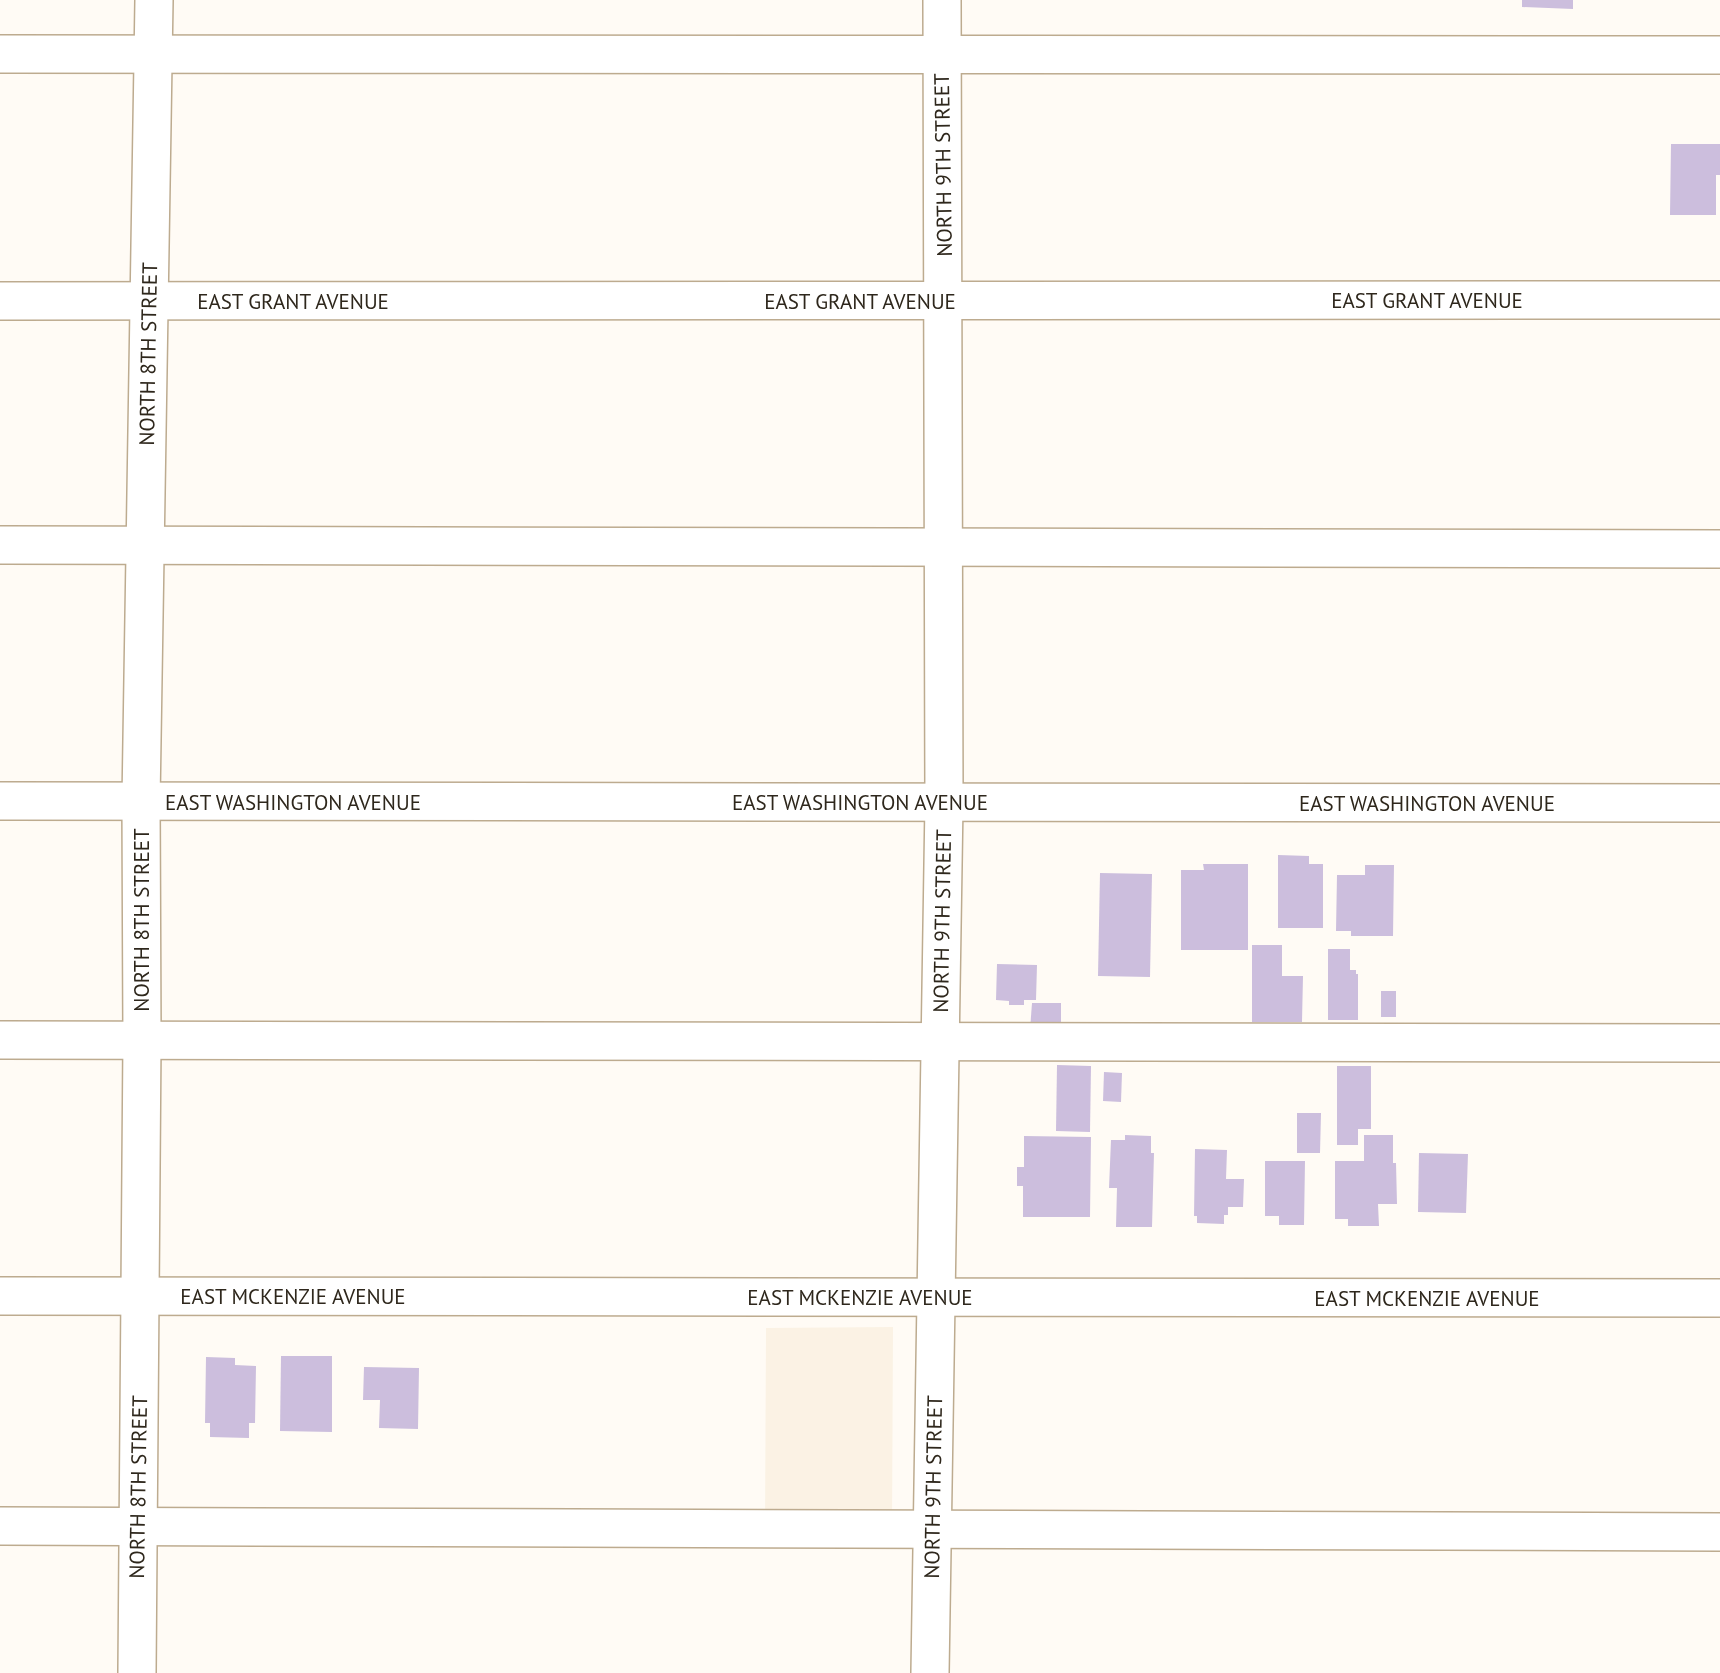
<svg xmlns="http://www.w3.org/2000/svg" width="1720" height="1673" font-family="'PT Sans',sans-serif">
  <style>
    .built { fill: #fbf2e4 }
    .building { fill: #ccbedd }
    .lines { fill: none; stroke-linecap: round; stroke-linejoin: round }
    .minor-casing { stroke: #bdab8f; stroke-width: 40 }
    .minor { stroke: #fff; stroke-width: 37 }
    .labels { text-anchor: middle; dominant-baseline: central; stroke-width: 6; stroke-linejoin: round; paint-order: stroke }
    .street-label { font-size: 21px; fill: #2e271c; stroke: #fff }
  </style>
  <rect width="100%" height="100%" fill="#fffbf5"/>
  <!-- built -->
  <path class="built" d="M893,1327L892,1530H765L766,1328Z"/>
  <!-- building -->
  <g class="building">
    <path d="M1522,0H1573V9L1522,7Z"/>
    <path d="M1671,144H1720V175H1716V215H1670Z"/>
    <path d="M1278,855L1309,856V864H1323V928H1278Z"/>
    <path d="M1203,864H1248V950H1181V870H1204Z"/>
    <path d="M1365,865H1394L1393,936H1351V931H1336L1337,875H1365Z"/>
    <path d="M1100,873L1152,874L1150,977L1098,976Z"/>
    <path d="M1252,945H1282V976H1303L1302,1022H1252Z"/>
    <path d="M1328,949H1350V970H1356V974H1358V1020H1328Z"/>
    <path d="M997,964L1037,965L1036,1000H1024V1005H1009V1001L996,1000Z"/>
    <rect x="1381" y="991" width="15" height="26"/>
    <path d="M1032,1003H1061V1030H1030Z"/>
    <path d="M1057,1065L1091,1066L1090,1132L1056,1131Z"/>
    <path d="M1337,1066H1371V1129H1358V1145H1337Z"/>
    <path d="M1104,1072L1122,1073L1121,1102L1103,1101Z"/>
    <path d="M1297,1113H1321L1320,1153H1297Z"/>
    <path d="M1125,1135L1151,1136V1153H1154L1152,1227H1116L1117,1188H1109L1111,1140H1125Z"/>
    <path d="M1364,1135H1393V1163H1396L1397,1204H1378L1379,1226H1348V1219H1335V1161H1364Z"/>
    <path d="M1024,1136L1091,1137L1090,1217H1023V1186H1017V1167H1024Z"/>
    <path d="M1195,1149L1227,1150L1226,1179H1244L1243,1207H1228V1215H1224V1224L1197,1223V1216H1194Z"/>
    <path d="M1419,1153L1468,1154L1466,1213L1418,1212Z"/>
    <path d="M1265,1161H1305L1304,1225H1279V1216H1265Z"/>
    <path d="M281,1356H332V1432L280,1431Z"/>
    <path d="M206,1357L235,1358V1365L256,1366L255,1423H249V1438L210,1437V1423H205Z"/>
    <path d="M364,1367L419,1368L418,1429L379,1428L380,1400H363Z"/>
  </g>
  <g class="lines">
    <defs>
      <g id="minor">
        <path d="M0,54L1720,55"/>
        <path d="M0,301L1720,300"/>
        <path d="M0,545L1720,549"/>
        <path d="M0,801L1720,803"/>
        <path d="M0,1040L1720,1043"/>
        <path d="M0,1296L1720,1298"/>
        <path d="M0,1526L1720,1532"/>
        <path d="M137,1673L142,1040L141,801L154,0"/>
        <path d="M930,1673L944,803L942,0"/>
      </g>
    </defs>
    <!-- minor casing -->
    <use href="#minor" class="minor-casing"/>
    <!-- minor -->
    <use href="#minor" class="minor"/>
  </g>
  <g class="labels">
    <!-- street labels -->
    <g class="street-label">
      <text transform="translate(943 165) rotate(-91)">NORTH 9TH STREET</text>
      <text x="1427" y="300">EAST GRANT AVENUE</text>
      <text x="293" y="301">EAST GRANT AVENUE</text>
      <text x="860" y="301">EAST GRANT AVENUE</text>
      <text transform="translate(148 354) rotate(-89)">NORTH 8TH STREET</text>
      <text x="293" y="802">EAST WASHINGTON AVENUE</text>
      <text x="860" y="802">EAST WASHINGTON AVENUE</text>
      <text x="1427" y="803">EAST WASHINGTON AVENUE</text>
      <text transform="translate(141 920) rotate(-90)">NORTH 8TH STREET</text>
      <text transform="translate(942 921) rotate(-89)">NORTH 9TH STREET</text>
      <text x="293" y="1296">EAST MCKENZIE AVENUE</text>
      <text x="860" y="1297">EAST MCKENZIE AVENUE</text>
      <text x="1427" y="1298">EAST MCKENZIE AVENUE</text>
      <text transform="translate(138 1487) rotate(-89)">NORTH 8TH STREET</text>
      <text transform="translate(933 1487) rotate(-89)">NORTH 9TH STREET</text>
    </g>
  </g>
</svg>
